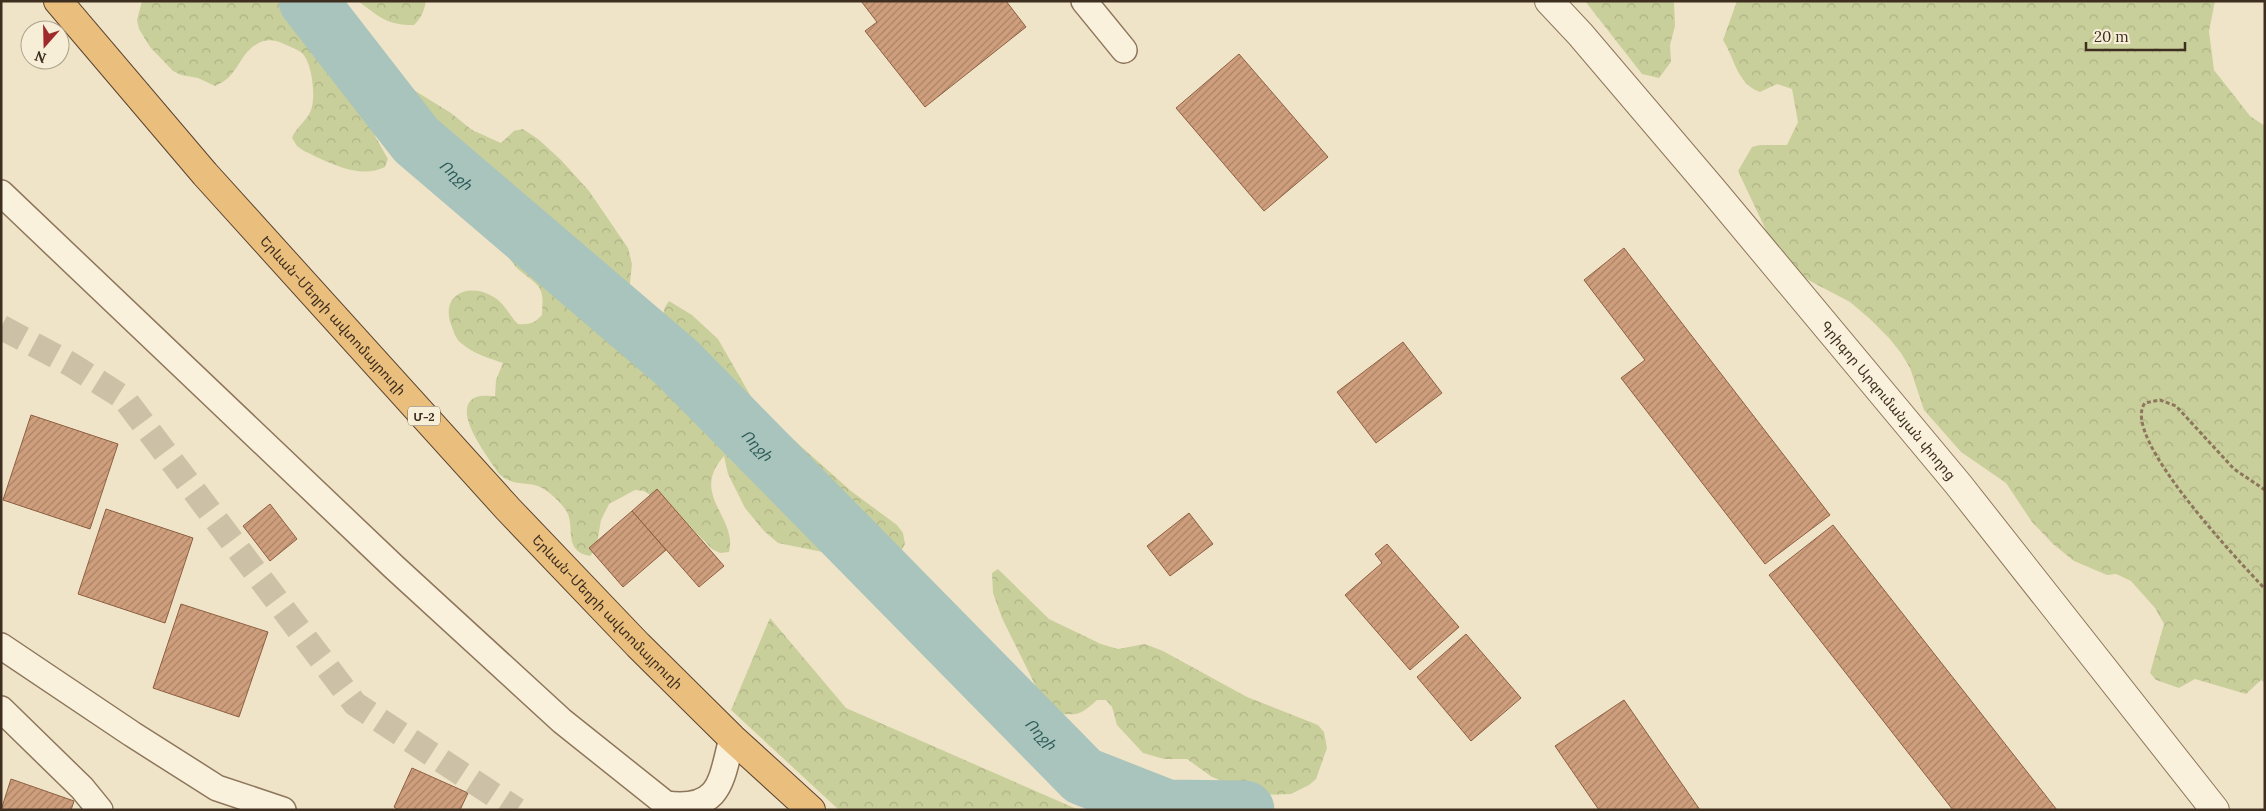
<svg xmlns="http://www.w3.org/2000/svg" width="2266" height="811" font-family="Lora,'Noto Sans Armenian',serif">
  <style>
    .forest { fill: url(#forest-crowns) }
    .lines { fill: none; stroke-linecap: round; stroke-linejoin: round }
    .river { stroke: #a9c4bc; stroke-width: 59 }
    .building { fill: url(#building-hatch); stroke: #8d5f41 }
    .minor-tunnel { stroke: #ccc0a6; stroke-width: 25; stroke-dasharray: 25 12; stroke-linecap: butt }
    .minor-casing { stroke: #8d765c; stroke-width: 28 }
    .tertiary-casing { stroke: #8d765c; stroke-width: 30 }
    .trunk-casing { stroke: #5b4430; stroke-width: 30 }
    .path { stroke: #8d765c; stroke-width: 3; stroke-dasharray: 4 2.5; stroke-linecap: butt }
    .minor { stroke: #faf1dc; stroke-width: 25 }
    .tertiary { stroke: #faf1dc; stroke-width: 28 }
    .trunk { stroke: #eabe7c; stroke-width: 28 }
    .labels { text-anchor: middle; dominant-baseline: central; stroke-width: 4; stroke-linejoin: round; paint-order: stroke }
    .shield { fill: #f7eed8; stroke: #756857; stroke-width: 1 }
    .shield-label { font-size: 12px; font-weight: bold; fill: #3d2e20 }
    .street-label { font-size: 14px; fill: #3d2e20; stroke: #f7eed8 }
    .water-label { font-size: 15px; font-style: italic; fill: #2f5d5a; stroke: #f7eed8 }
  </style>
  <defs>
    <pattern id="forest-crowns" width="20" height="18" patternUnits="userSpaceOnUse" patternTransform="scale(1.25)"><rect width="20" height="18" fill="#c9cf9b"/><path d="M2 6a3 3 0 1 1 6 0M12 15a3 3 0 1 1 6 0" fill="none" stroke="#aeb285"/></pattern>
    <pattern id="building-hatch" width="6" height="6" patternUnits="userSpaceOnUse" patternTransform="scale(1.25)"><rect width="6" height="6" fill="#cf9f7d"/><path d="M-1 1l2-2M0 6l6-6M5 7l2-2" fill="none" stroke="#a98266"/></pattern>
  </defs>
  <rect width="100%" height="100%" fill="#f0e4c8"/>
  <!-- forest -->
  <g class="forest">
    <path d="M142,1H314L346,30L376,54L383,71L451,113L472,130L501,143L514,131L523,129L538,139L561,160L589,191L628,248L632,264L629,292L631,319L656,358L668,384L699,413L709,416L716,409L710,382L666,327C662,316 662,310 669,301L692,315L718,339L757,407L851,491L897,525L903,533L905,544L900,553L891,559L862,560L778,543L764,531L745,508L728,474L724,456C689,495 738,517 729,552L720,553L712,549L678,514L644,491L635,490L609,504L601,520L596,549L590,556C561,551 577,524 565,509C561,503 549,491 542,488C528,480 515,488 499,474C489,458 449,409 476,397C481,395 490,396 495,396L496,380L503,363C489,358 473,354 461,343C456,339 454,333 452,327C439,296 467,282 492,296C504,302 509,315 518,324C529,325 535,323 542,315C542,306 544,298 540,289C535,280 522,274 515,266C488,230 466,180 435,151C430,146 424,144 418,141C402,133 401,127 380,129L375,136L388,159L385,167C359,180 328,162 304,151L297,146L292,138C296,127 307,121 311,110C316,97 312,64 303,54C299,50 291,47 286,45C276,40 267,38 257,44C237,56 239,77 215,86L198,78L181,75L173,71L150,47L139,29L137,20Z"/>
    <path d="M358,1H426C424,12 421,18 414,25C386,25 380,17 358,1Z"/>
    <path d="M1585,1H1674L1675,26L1670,45L1671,62L1659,78L1642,74Z"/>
    <path d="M1737,1H2215L2209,31L2214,70L2250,116L2265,126V683L2261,680L2246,694L2195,679L2179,688L2156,680L2150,673L2164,624L2155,608L2131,581L2116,574L2107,575L2074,561L2053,544L2032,522L2006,483L1961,452L1924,410L1910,368L1901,353L1889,338L1870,319L1850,302L1810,281L1780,260L1738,171L1752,147L1760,145H1787L1798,122L1792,89L1777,84L1760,92C1737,84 1735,59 1723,40Z"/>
    <path d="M998,569L1049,619L1101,644L1118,649L1145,644L1163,651L1247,697L1318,725L1324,732L1327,748L1316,779L1309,785L1291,794L1259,795L1212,777L1187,759H1164L1143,753L1117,725L1112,707L1106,700H1097C1081,715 1077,716 1055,713L1042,699L1002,618L993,593L992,573Z"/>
    <path d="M770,618L846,708L1079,810H839L731,710Z"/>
  </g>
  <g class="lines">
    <!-- river -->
    <path class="river" id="s1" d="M308,1L416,140L677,363L1083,776L1167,809L1245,810"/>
  </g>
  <!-- building -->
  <g class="building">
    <path d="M861,1H1006L1026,27L925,107L865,31L877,22Z"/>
    <path d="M1239,54L1328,157L1264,211L1176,108Z"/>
    <path d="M1624,248L1830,515L1765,564L1621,378L1645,360L1584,280Z"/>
    <path d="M1403,342L1442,393L1376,443L1337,392Z"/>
    <path d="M31,415L118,444L90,529L3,500Z"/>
    <path d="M657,489L724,566L699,587L632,511Z"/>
    <path d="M270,504L297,539L270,561L243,526Z"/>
    <path d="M106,509L193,538L165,623L78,594Z"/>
    <path d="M632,511L666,550L623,587L589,548Z"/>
    <path d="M1189,513L1213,544L1170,576L1147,546Z"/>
    <path d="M1833,525L2057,810H1953L1769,575Z"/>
    <path d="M1387,544L1459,627L1410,670L1345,595L1382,563L1375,554Z"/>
    <path d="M181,604L268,632L239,717L153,688Z"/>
    <path d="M1466,634L1521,698L1471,741L1417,677Z"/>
    <path d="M1624,700L1700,810H1599L1555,746Z"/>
    <path d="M412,768L468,793L460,810H399L394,807Z"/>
    <path d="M11,779L74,801L71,810H1Z"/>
  </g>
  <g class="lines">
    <!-- minor-tunnel -->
    <path class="minor-tunnel" d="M1,327L70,364L124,398L355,704L517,810"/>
    <defs>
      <g id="minor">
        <path d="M1084,1L1124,50"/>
        <path d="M1,193L394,567L562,721L666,804C721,811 721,781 732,738"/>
        <path d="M1,646L132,734L217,788L283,810"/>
        <path d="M1,709L82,788L100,810"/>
      </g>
      <g id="tertiary">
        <path id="s2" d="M1549,1L1580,34L1712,189L1958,484L2215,810"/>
      </g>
      <g id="trunk">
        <path id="s3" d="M58,1L205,174L508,509L638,645L732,738L811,810"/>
      </g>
    </defs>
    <!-- minor casing -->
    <use href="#minor" class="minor-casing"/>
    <!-- tertiary casing -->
    <use href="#tertiary" class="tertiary-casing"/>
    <!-- trunk casing -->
    <use href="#trunk" class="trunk-casing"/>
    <!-- path -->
    <path class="path" d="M2265,490L2234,469L2176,406L2160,400L2145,403C2119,436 2240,562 2265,589"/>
    <!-- minor -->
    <use href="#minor" class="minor"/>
    <!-- tertiary -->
    <use href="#tertiary" class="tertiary"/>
    <!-- trunk -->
    <use href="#trunk" class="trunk"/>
  </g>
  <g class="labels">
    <!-- shield labels -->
    <rect class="shield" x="408" y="406.5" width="32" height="19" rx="4"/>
    <g class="shield-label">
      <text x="424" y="416">Մ-2</text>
    </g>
    <!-- street labels -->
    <g class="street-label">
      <text stroke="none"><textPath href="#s3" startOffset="418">Երևան-Մեղրի ավտոմայրուղի</textPath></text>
      <text stroke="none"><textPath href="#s2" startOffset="524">Գրիգոր Արզումանյան փողոց</textPath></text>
      <text stroke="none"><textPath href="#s3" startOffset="822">Երևան-Մեղրի ավտոմայրուղի</textPath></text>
    </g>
    <!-- water labels -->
    <g class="water-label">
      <text stroke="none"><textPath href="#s1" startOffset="229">Ողջի</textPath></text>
      <text stroke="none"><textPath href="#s1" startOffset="634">Ողջի</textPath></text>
      <text stroke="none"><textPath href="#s1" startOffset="1039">Ողջի</textPath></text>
    </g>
  </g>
  <!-- border -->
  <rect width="2266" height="811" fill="none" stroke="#3d2e20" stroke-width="5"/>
  <!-- north arrow -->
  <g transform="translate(45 45) rotate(200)"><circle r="24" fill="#f7eed8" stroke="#ada18e"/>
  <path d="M0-4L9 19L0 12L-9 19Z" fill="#9e2a2b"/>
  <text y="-8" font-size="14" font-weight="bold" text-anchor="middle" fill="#3d2e20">N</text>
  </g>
  <!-- scale -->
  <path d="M2086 42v8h99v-8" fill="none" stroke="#3d2e20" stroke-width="2.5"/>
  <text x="2094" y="42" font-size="15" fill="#3d2e20" stroke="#f7eed8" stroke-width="4" paint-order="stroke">20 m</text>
</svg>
